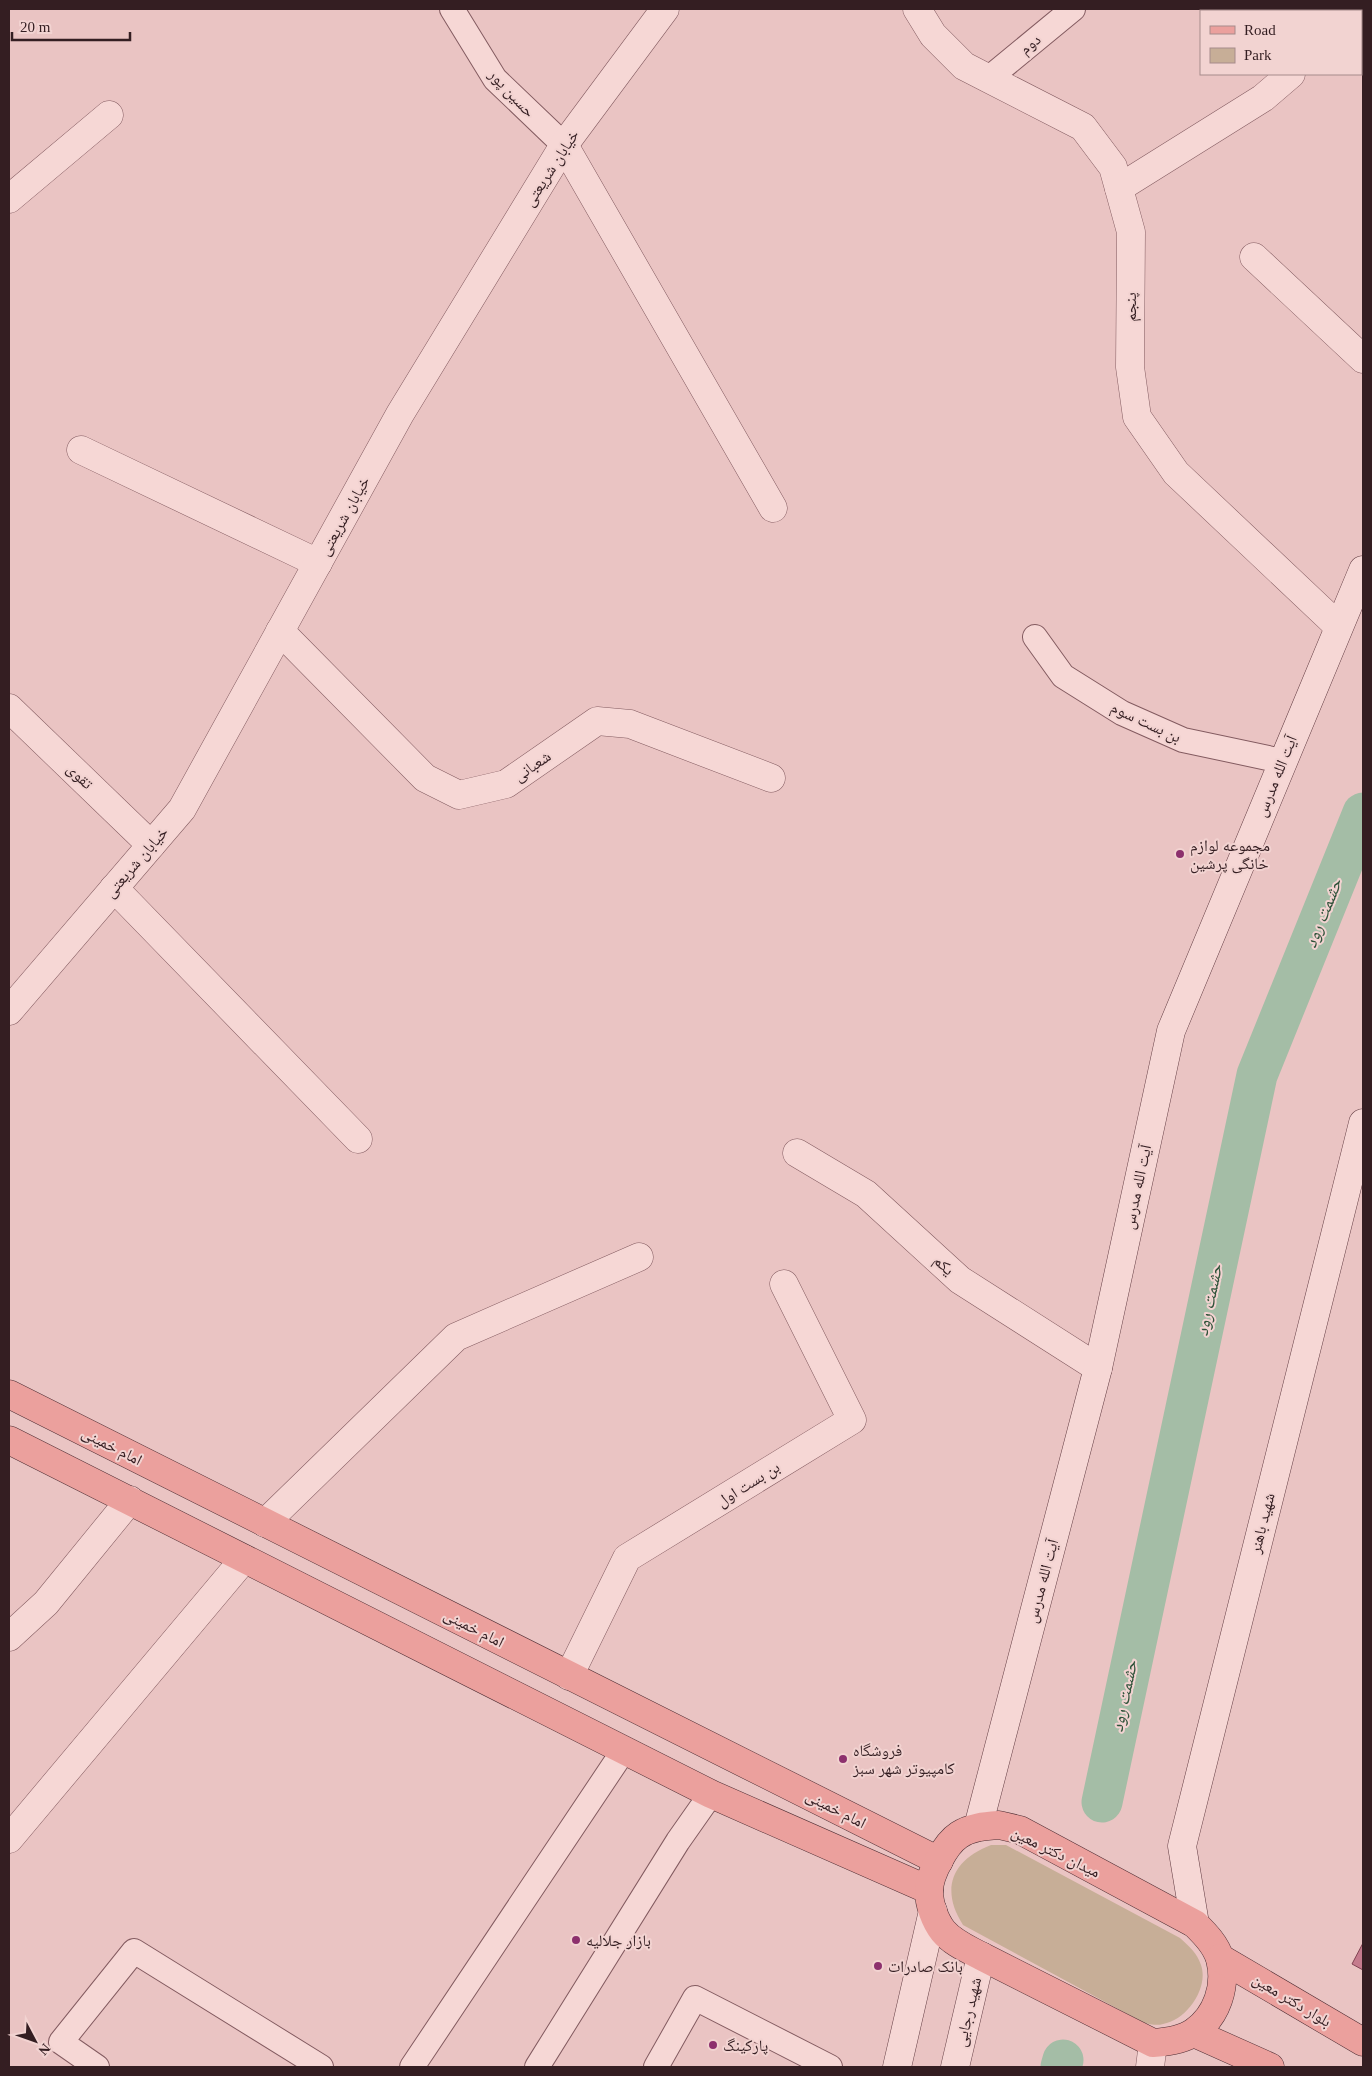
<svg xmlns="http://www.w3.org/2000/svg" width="1372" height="2076" font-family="'Times New Roman','Noto Naskh Arabic',serif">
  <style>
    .green { fill: #c7ae97 }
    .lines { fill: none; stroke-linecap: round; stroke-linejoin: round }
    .canal { stroke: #a4bda6; stroke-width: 41 }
    .building { fill: #c57b8d; stroke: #804352 }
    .service-casing { stroke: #835b60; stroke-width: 26 }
    .minor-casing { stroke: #835b60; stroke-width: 29 }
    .secondary-casing { stroke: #643e44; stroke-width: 29 }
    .primary-casing { stroke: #502f35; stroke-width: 29 }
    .service { stroke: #f6d7d5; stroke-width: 24 }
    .minor { stroke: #f6d7d5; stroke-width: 28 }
    .secondary { stroke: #f6d7d5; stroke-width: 28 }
    .primary { stroke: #eba09d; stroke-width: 28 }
    .poi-dot { fill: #8d306d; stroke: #f2d3d1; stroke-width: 2 }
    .labels { text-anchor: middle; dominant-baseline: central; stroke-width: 4; stroke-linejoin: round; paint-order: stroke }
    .street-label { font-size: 16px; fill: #341e22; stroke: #f2d3d1 }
    .poi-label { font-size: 16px; fill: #341e22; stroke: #f2d3d1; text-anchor: start }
    .water-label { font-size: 18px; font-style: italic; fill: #2e5239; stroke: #f2d3d1 }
  </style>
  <rect width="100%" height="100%" fill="#eac4c3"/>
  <!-- green -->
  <path class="green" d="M991,1845H1006L1180,1938C1189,1946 1197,1953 1201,1965C1209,1988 1187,2020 1163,2024C1157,2026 1150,2024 1144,2023L963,1925C940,1889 952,1860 991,1845Z"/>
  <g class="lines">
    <!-- canal -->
    <g class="canal">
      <path d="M1102,1802L1257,1075L1363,813"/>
      <path d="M1061,2067L1063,2060"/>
    </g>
  </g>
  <!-- building -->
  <path class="building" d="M1363,1943V1970L1352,1964Z"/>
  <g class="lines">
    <defs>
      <g id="service">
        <path d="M452,9L495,79L564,145"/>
        <path d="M988,79L1073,9"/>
        <path d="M1035,637L1063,676L1122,713L1183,740L1282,761"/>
        <path d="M97,2067L61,2042L134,1951L321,2067"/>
        <path d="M412,2067L624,1750"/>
        <path d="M537,2067L678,1841L711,1794"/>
        <path d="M656,2067L695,1998L830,2067"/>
      </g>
      <g id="minor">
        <path d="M917,9L933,35L964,66L1083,127L1113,167L1131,232L1130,367L1137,417L1176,473L1338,626"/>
        <path d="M1361,16L1363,14"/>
        <path d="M564,145L773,508"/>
        <path d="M1119,188L1263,98L1291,74"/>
        <path d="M9,199L109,115"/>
        <path d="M1254,257L1363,359"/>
        <path d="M81,450L318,563"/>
        <path d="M280,631L425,778L459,795L506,784L597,721L630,724L771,778"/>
        <path d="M9,708L151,845"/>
        <path d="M114,888L358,1139"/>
        <path d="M9,1011L182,809L400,414L564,145L665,9"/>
        <path d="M797,1153L866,1194L960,1280L1098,1368"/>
        <path d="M265,1523L456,1337L639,1257"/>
        <path d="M9,1637L46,1603L130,1500"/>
        <path d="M569,1676L627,1558L852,1420L784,1284"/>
        <path d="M9,1839L244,1559"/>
        <path d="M1150,2067L1153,2043"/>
      </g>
      <g id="secondary">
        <path d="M978,1827L1098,1368L1171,1031L1363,570"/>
        <path d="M1195,1924L1182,1846L1363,1123"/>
        <path d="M897,2067L933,1911"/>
        <path d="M955,2067L981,1956"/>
      </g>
      <g id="primary">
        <path d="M9,1394L939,1861"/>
        <path d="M9,1440L711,1794L929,1890"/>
        <path d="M999,1825L1020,1830L1195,1924C1205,1934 1216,1945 1220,1959C1227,1986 1217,2016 1194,2032C1183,2040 1167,2042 1153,2043L981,1956C968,1949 953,1943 943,1931C935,1921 929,1904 929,1891C929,1875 945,1844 959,1835C971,1827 985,1826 999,1825Z"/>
        <path d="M1220,1958L1363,2042"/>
        <path d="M1194,2033L1270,2067"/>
      </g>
    </defs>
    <!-- service casing -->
    <use href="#service" class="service-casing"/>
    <!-- minor casing -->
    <use href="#minor" class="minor-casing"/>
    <!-- secondary casing -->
    <use href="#secondary" class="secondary-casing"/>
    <!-- primary casing -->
    <use href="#primary" class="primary-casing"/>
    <!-- service -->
    <use href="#service" class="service"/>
    <!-- minor -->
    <use href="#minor" class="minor"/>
    <!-- secondary -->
    <use href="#secondary" class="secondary"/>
    <!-- primary -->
    <use href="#primary" class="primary"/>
  </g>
  <!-- markers -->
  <g class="poi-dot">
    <circle cx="1180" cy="854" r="5"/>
    <circle cx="843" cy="1759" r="5"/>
    <circle cx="576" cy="1940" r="5"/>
    <circle cx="878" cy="1966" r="5"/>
    <circle cx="713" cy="2045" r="5"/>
  </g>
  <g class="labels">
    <!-- street labels -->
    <g class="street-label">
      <text transform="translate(1030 44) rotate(-39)">دوم</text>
      <text transform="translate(512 93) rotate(47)">حسین پور</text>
      <text transform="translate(551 168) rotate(-57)">خیابان شریعتی</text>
      <text transform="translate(1130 307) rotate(-90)">پنجم</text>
      <text transform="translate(344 516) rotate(-61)">خیابان شریعتی</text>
      <text transform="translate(1146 722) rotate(25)">بن بست سوم</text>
      <text transform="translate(532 766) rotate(-35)">شعبانی</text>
      <text transform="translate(80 776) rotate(44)">تقوی</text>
      <text transform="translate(1276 776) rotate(-68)">آیت الله مدرس</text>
      <text transform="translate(136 862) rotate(-49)">خیابان شریعتی</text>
      <text transform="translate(1137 1187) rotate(-78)">آیت الله مدرس</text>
      <text transform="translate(944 1265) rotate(43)">یکم</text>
      <text transform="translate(112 1446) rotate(27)">امام خمینی</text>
      <text transform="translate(748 1484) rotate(-32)">بن بست اول</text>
      <text transform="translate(1262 1523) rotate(-76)">شهید باهنر</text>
      <text transform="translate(1042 1581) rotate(-75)">آیت الله مدرس</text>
      <text transform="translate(474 1628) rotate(27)">امام خمینی</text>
      <text transform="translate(836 1809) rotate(27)">امام خمینی</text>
      <text transform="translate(1056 1852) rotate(26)">میدان دکتر معین</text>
      <text transform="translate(1292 2000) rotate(31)">بلوار دکتر معین</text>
      <text transform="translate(968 2012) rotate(-77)">شهید رجایی</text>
    </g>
    <!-- poi labels -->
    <g class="poi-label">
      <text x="1190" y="845">مجموعه لوازم<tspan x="1190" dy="18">خانگی پرشین</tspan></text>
      <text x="853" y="1750">فروشگاه<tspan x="853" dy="18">کامپیوتر شهر سبز</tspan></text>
      <text x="586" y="1940">بازار جلالیه</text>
      <text x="888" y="1966">بانک صادرات</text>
      <text x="723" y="2045">پارکینگ</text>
    </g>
    <!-- water labels -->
    <g class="water-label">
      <text transform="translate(1323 913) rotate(-68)">حشمت رود</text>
      <text transform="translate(1209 1300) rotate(-78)">حشمت رود</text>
      <text transform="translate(1124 1696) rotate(-78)">حشمت رود</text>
    </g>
  </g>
  <!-- border -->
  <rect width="1372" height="2076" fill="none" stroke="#341e22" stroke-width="20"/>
  <!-- legend -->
  <rect x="1200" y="10" width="162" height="65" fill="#f2d3d1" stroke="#a68b8b"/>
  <rect x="1210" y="26" width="25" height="8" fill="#eba09d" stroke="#a68b8b"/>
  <text x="1244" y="35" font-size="15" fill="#341e22">Road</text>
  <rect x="1210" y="48" width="25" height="15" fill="#c7ae97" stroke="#a68b8b"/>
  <text x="1244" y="60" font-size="15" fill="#341e22">Park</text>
  <!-- north arrow -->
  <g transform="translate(35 2041) rotate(131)" stroke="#f2d3d1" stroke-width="4" paint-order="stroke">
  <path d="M0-4L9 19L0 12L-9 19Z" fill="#341e22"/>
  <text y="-8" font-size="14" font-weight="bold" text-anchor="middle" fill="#341e22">N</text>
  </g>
  <!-- scale -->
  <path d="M12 32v8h118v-8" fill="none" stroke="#341e22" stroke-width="2.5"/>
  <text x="20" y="32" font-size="15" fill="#341e22" stroke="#f2d3d1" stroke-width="4" paint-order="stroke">20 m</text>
</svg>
